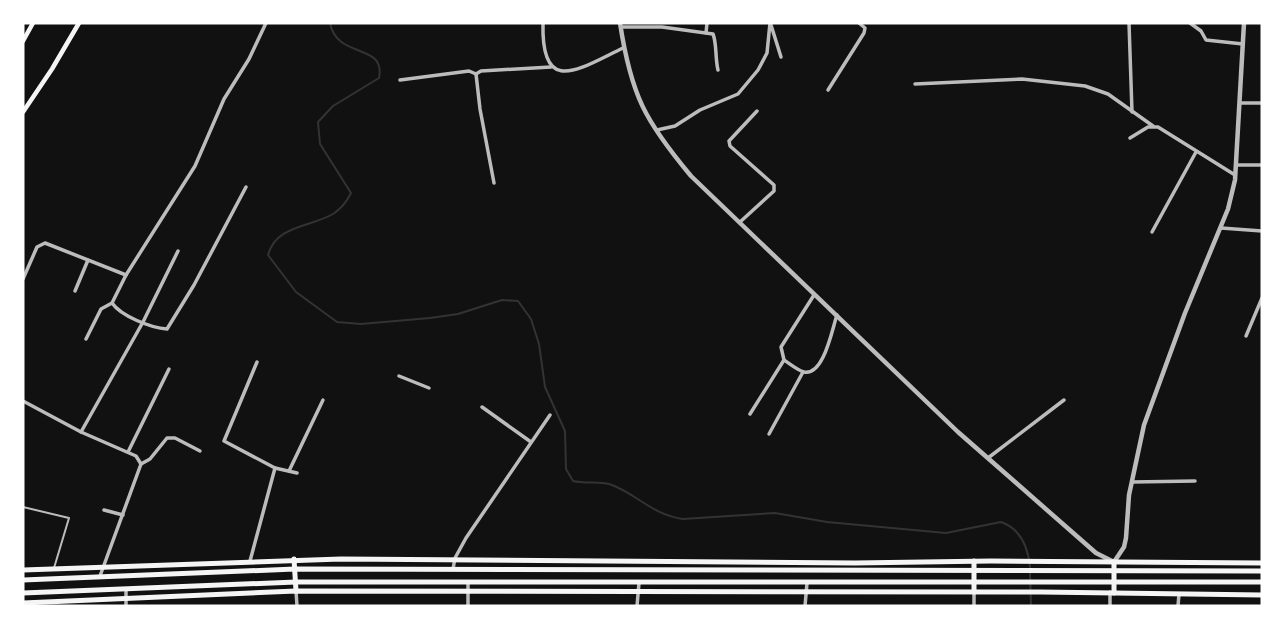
<svg xmlns="http://www.w3.org/2000/svg" width="1285" height="629" font-family="'Open Sans',sans-serif">
  <style>
    .lines { fill: none; stroke-linecap: round; stroke-linejoin: round }
    .stream { stroke: #333; stroke-width: 2 }
    .service { stroke: #bcbcbc; stroke-width: 2 }
    .minor { stroke: #bcbcbc; stroke-width: 3.5 }
    .tertiary { stroke: #bcbcbc; stroke-width: 4.5 }
    .secondary { stroke: #f5f5f5; stroke-width: 4.5 }
    .primary { stroke: #f5f5f5; stroke-width: 5 }
    .trunk { stroke: #f5f5f5; stroke-width: 5 }
  </style>
  <rect width="100%" height="100%" fill="#111"/>
  <g class="lines">
    <!-- stream -->
    <g class="stream">
      <path d="M330,23C337,60 386,42 379,78L333,106L318,122L320,144L351,193C347,201 341,209 333,214C311,227 276,225 268,255L296,292L337,322L361,324L430,318L458,314L502,300L518,301L531,319L539,344L545,387L565,431L566,469L573,481C585,484 603,481 612,485C638,495 651,514 683,519L775,513L827,522L946,533L1001,522C1021,529 1028,547 1030,567"/>
      <path d="M1030,573L1031,606"/>
    </g>
    <!-- service -->
    <path class="service" d="M23,507L69,518L54,568"/>
    <!-- minor -->
    <g class="minor">
      <path d="M543,23C541,97 579,69 623,48"/>
      <path d="M1129,23L1132,112"/>
      <path d="M1190,23L1201,31L1206,40L1243,44"/>
      <path d="M771,25L781,57"/>
      <path d="M621,27H662L713,34C717,44 715,58 718,70"/>
      <path d="M706,33L707,23"/>
      <path d="M400,80L469,71L476,74"/>
      <path d="M915,84L1022,79L1085,86L1108,94L1153,126"/>
      <path d="M828,90L864,33L865,28L859,23"/>
      <path d="M1240,103H1262"/>
      <path d="M657,130L675,126L700,110L738,94L758,70L767,53L770,23"/>
      <path d="M1130,138L1148,127H1158L1235,175"/>
      <path d="M1236,165H1262"/>
      <path d="M494,183L480,109L476,74L481,71L551,67"/>
      <path d="M740,222L774,191V185L730,146L729,141L757,111"/>
      <path d="M1221,228L1262,231"/>
      <path d="M1152,232L1196,152"/>
      <path d="M23,279L37,247L45,243L126,275"/>
      <path d="M75,291L88,260"/>
      <path d="M814,295L781,347L784,360C789,363 797,370 804,372C824,376 832,329 837,315"/>
      <path d="M112,303C121,316 151,328 167,329L194,285L246,187"/>
      <path d="M1246,336L1262,298"/>
      <path d="M86,339L101,309L112,303L126,275L195,166L224,99L249,59L266,23"/>
      <path d="M257,362L224,441L275,468L297,473"/>
      <path d="M399,376L429,388"/>
      <path d="M23,401L81,432"/>
      <path d="M482,407L531,442"/>
      <path d="M750,414L784,360"/>
      <path d="M769,434L803,372"/>
      <path d="M128,452L169,369"/>
      <path d="M988,458L1064,400"/>
      <path d="M141,464L150,459L167,438H175L200,451"/>
      <path d="M289,471L323,400"/>
      <path d="M1132,482L1195,481"/>
      <path d="M104,510L123,515"/>
      <path d="M250,561L275,468"/>
      <path d="M453,569L455,558L466,538L550,415"/>
      <path d="M100,576L141,464L136,456L81,432L143,322L178,251"/>
      <path d="M468,582V606"/>
      <path d="M296,591L297,606"/>
      <path d="M126,606V590"/>
      <path d="M637,606L639,583"/>
      <path d="M805,606L807,583"/>
      <path d="M974,606V592"/>
      <path d="M1110,606V592"/>
      <path d="M1178,606L1179,594"/>
    </g>
    <!-- tertiary -->
    <path class="tertiary" d="M620,23C631,95 645,121 691,176L958,432L1096,553L1114,562L1124,547L1126,538L1129,495L1144,425L1185,313L1228,209L1235,180L1244,23"/>
    <!-- secondary -->
    <g class="secondary">
      <path d="M23,41L33,23"/>
      <path d="M23,112L52,69L79,23"/>
    </g>
    <!-- primary -->
    <g class="primary">
      <path d="M23,570L341,559L855,563L991,561L1262,563"/>
      <path d="M23,603L296,591L1041,592L1262,595"/>
    </g>
    <!-- trunk -->
    <g class="trunk">
      <path d="M294,559L296,591"/>
      <path d="M974,561V592"/>
      <path d="M1114,562V593"/>
      <path d="M23,580L295,569L1262,571"/>
      <path d="M23,593L296,582H1262"/>
    </g>
  </g>
  <!-- border -->
  <rect width="1285" height="629" fill="none" stroke="#ffffff" stroke-width="49"/>
</svg>
